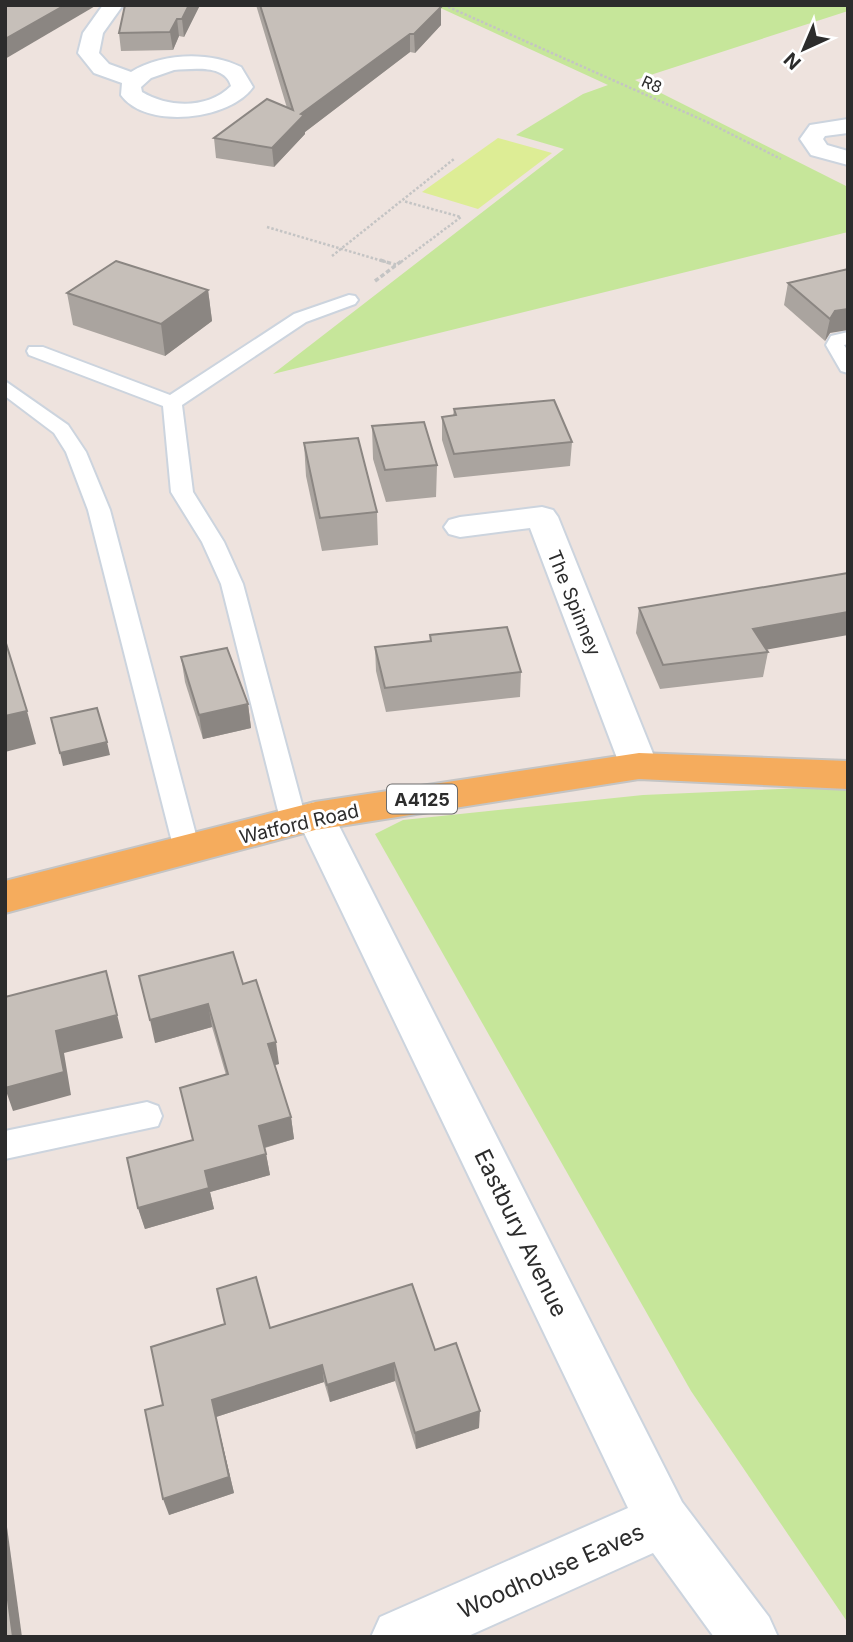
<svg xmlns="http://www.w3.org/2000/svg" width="853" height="1642" font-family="Inter,sans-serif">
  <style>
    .green { fill: #c6e69a }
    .pitch { fill: #dded95 }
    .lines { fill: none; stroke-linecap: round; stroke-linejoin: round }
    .lane-casing { stroke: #ccd4de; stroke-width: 4 }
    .street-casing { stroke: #ccd4de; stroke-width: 4 }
    .primary-casing { stroke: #c4c4c4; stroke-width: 4 }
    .path-far1 { stroke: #c4c4c4; stroke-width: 2.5; stroke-dasharray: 2.5 2; stroke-linecap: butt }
    .path { stroke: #c4c4c4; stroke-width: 3.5; stroke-dasharray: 4.5 2.5; stroke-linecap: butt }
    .lane { fill: #fff; fill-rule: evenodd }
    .street { fill: #fff; fill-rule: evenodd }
    .primary { fill: #f5ac5d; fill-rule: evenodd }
    .wall { fill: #aaa49f }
    .shaded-wall { fill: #8b8682 }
    .building { fill: #c6bfb9; stroke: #8b8682; stroke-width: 2 }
    .labels { text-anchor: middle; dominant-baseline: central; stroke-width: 6; stroke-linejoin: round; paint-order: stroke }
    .far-street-label { font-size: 16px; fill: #2c2c2c; stroke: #fff }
    .shield { fill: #fff; stroke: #6b6b6b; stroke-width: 2 }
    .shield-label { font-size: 18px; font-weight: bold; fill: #2c2c2c }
    .street-label { font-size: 19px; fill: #2c2c2c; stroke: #fff }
    .near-street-label { font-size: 23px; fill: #2c2c2c; stroke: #fff }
  </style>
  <rect width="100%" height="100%" fill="#eee3de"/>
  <!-- green -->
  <g class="green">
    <path d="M434,5H848V11L635,80L848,187V232L273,374L564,149L516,135L583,94L608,85Z"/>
    <path d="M848,786V1623L691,1391L375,834L403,820L643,795Z"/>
  </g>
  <!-- pitch -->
  <path class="pitch" d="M498,138L552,153L478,209L422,192Z"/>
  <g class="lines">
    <defs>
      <g id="lane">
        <path d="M349,295L355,296L358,300L355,304L306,322L182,405L193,492L224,542L243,584L307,823L303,830L294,833L285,830L281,823L221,584L202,542L171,492L163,406L29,355L27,351L29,347H43L170,395L294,314Z"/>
        <path d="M848,332V344L844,345L848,351V373L841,371L826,345L831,336Z"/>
        <path d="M5,381L68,425L86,452L110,510L200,850L196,857L187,860L178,857L174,850L88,510L66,452L54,433L5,396Z"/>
        <path d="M147,1102L158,1106L162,1116L158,1126L5,1159V1131Z"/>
      </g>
      <g id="street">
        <path d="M103,5H123L103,33L99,53L109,64L131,72C161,53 209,51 241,67L253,87C230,120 146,130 121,95L122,83L94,73L78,53L83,33ZM174,70C192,69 225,64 231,86C208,109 169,108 142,92L141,87L151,78Z"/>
        <path d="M848,119V133L825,136L823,139L827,145L848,151V165L811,155L800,139L810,125Z"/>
        <path d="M542,507L553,510L558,517L658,766L652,775L639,779L626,775L620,766L530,528L460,537L449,534L444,527L449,520L460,517Z"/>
        <path d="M315,802L329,806L334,816L682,1502L769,1617L778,1637H714L653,1553L466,1637H371L380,1617L628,1508L296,816L301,806Z"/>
      </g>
      <path id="primary" d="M639,753L848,761V789L639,779L315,830L5,913V881L315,802Z"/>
    </defs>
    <!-- lane casing -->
    <use href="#lane" class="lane-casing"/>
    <!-- street casing -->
    <use href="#street" class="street-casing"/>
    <!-- primary casing -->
    <use href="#primary" class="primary-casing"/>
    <!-- path-far1 -->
    <g class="path-far1">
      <path d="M444,5L707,122L781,159"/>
      <path d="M267,227L386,262"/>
      <path d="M332,256L454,159"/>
      <path d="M401,262L461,217L403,201"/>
    </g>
    <!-- path -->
    <g class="path">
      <path d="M380,260L396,265"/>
      <path d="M375,281L403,260"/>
    </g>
    <!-- lane -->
    <use href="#lane" class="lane"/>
    <!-- street -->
    <use href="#street" class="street"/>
    <!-- primary -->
    <use href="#primary" class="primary"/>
  </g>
  <!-- wall -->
  <g class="wall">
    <path d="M125,5H200L184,37L179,36L173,50L121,51L119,33Z"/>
    <path d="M256,5H437L441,7V25L415,53L410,52L305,132V134L274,167L216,158L214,138L287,108Z"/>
    <path d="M848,269L830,333L825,341L784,305L788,283Z"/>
    <path d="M208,290L212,321L165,356L73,325L67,293Z"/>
    <path d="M454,409L572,442L570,466L454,478L442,440V417L453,416Z"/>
    <path d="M372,426L437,465L436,497L386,502L373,459Z"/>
    <path d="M304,443L377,512L378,545L322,551L306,476Z"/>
    <path d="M650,607L767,650L768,652L763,677L660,689L636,633L639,608Z"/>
    <path d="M430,635L521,672L520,697L386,712L376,671L375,647L430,641Z"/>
    <path d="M181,657L248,704L251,728L203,739L185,682Z"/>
    <path d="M243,984L279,1064L275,1065L291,1117L294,1139L265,1148L270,1175L210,1192L214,1209L145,1229L138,1208L193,1140L180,1088L226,1075L212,1027L155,1043Z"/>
    <path d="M270,1328L435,1350L479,1428L416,1449L395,1381L330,1402L324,1382L216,1417L234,1493L169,1515L163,1405Z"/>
  </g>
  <!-- shaded-wall -->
  <g class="shaded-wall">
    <path d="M65,5H97L5,59V39Z"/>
    <path d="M189,5H200L184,37L182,19Z"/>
    <path d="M441,7V25L415,53L414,34Z"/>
    <path d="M177,19L179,36L173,50L170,32Z"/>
    <path d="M410,34V52L305,132V134L274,167L272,148L301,114Z"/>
    <path d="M208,290L212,321L165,356L161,324Z"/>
    <path d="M848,309V330L830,333L825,341L830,319L835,311Z"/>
    <path d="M848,612V635L748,653L753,629Z"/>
    <path d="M248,704L251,728L203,739L199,715Z"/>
    <path d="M27,711L36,744L5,752V716Z"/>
    <path d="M107,742L110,755L63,766L60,753Z"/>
    <path d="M106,971L123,1038L64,1053L71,1095L13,1111L5,1088L56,1031Z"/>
    <path d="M208,1004L212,1027L155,1043L150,1020Z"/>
    <path d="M276,1042L279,1064L271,1066L268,1044Z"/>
    <path d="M291,1117L294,1139L263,1148L259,1126Z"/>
    <path d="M266,1154L270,1175L210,1192L214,1209L145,1229L138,1208L205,1171Z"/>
    <path d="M394,1363L395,1381L330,1402L327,1385Z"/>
    <path d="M322,1365L324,1382L216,1417L234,1493L169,1515L163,1499L212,1400Z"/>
    <path d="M480,1411L479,1428L416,1449L415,1433Z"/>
    <path d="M5,1525L7,1527L22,1637H13L5,1578Z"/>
  </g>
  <!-- building -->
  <g class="building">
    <path d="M5,5H65L5,39Z"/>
    <path d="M125,5H189L182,19H177L170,32L119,33Z"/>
    <path d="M260,5H437L441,7L414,34H410L301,114L304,115L272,148L214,138L267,99L293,110Z"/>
    <path d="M116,261L208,290L161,324L67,293Z"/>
    <path d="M848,269V309L835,311L830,319L788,283Z"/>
    <path d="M554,400L572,442L454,454L442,417L456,415L454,409Z"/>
    <path d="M424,422L437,465L385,470L372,426Z"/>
    <path d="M358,438L377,512L320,518L304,443Z"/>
    <path d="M848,573V612L753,629L768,652L663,665L639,608Z"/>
    <path d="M507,627L521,672L385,688L375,647L431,641L430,635Z"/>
    <path d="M5,640L27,711L5,716Z"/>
    <path d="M227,648L248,704L199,715L181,657Z"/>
    <path d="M97,708L107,742L60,753L51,718Z"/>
    <path d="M233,952L243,984L256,980L276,1042L268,1044L291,1117L259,1126L266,1154L205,1171L209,1188L138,1208L127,1158L193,1140L180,1088L228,1074L208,1004L150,1020L139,976Z"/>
    <path d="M106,971L117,1015L56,1031L64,1072L5,1088V997Z"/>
    <path d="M256,1277L270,1328L412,1284L435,1350L456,1343L480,1411L415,1433L394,1363L327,1385L322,1365L212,1400L229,1477L163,1499L145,1410L163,1405L151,1347L225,1324L217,1289Z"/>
    <path d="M5,1578L13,1637H5Z"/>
  </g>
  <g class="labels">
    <!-- far-street labels -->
    <g class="far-street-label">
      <text transform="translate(652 84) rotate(24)">R8</text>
    </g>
    <!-- shield labels -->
    <rect class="shield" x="387" y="784.5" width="70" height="29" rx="5"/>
    <g class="shield-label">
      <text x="422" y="799">A4125</text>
    </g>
    <!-- street labels -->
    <g class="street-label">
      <text transform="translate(574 603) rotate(68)">The Spinney</text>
      <text transform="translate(299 824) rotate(-13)">Watford Road</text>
    </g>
    <!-- near-street labels -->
    <g class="near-street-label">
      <text transform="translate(521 1233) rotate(64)">Eastbury Avenue</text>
      <text transform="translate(551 1571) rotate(-24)">Woodhouse Eaves</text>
    </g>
  </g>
  <!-- border -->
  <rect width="853" height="1642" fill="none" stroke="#2c2c2c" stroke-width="14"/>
  <!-- north arrow -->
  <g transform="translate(804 49) rotate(224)" stroke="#ffffff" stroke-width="5" paint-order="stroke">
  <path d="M0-5L12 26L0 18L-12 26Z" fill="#2c2c2c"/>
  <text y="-10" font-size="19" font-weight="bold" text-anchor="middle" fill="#2c2c2c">N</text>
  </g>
</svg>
